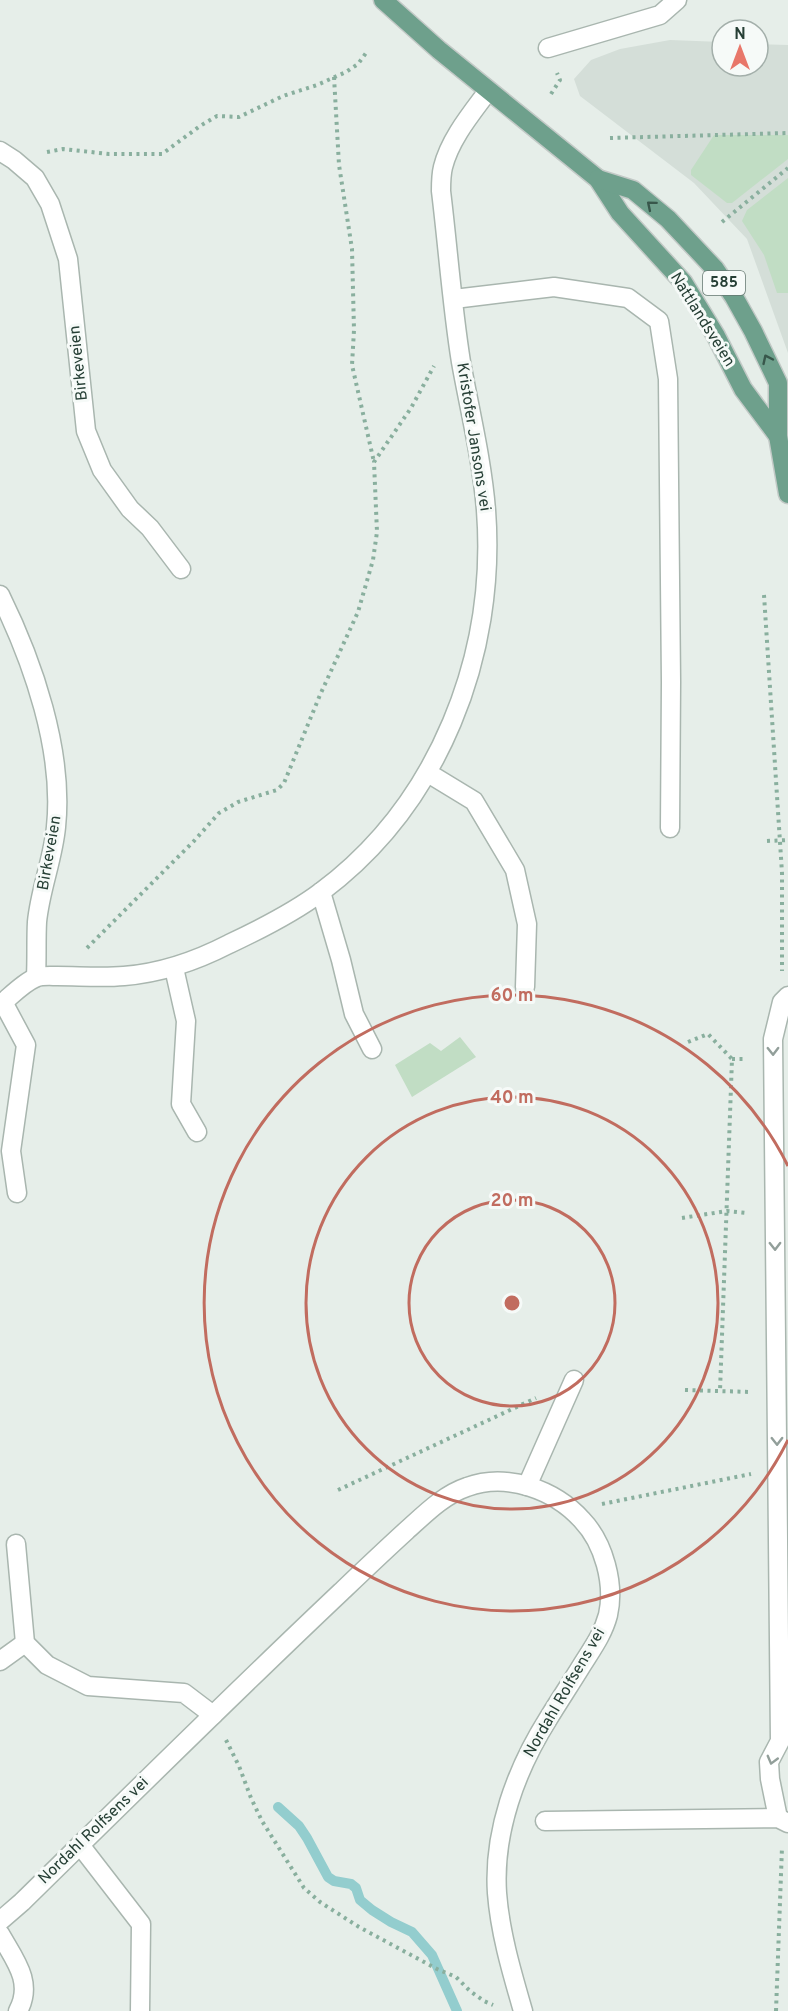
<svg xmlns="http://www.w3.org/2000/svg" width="788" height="2011" font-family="Overpass,sans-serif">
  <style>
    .built { fill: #d4ded8 }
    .green { fill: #c1ddc4 }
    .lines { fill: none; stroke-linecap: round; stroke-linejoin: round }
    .stream { stroke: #93cdce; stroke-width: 10 }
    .service-casing { stroke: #a9b6af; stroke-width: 21 }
    .minor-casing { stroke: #a9b6af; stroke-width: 21 }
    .primary-casing { stroke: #c2c9c6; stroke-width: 21 }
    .path { stroke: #89af9e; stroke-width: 4; stroke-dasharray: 3 4.5; stroke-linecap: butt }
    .service { stroke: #fff; stroke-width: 18 }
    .minor { stroke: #fff; stroke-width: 18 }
    .primary { stroke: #6ea08c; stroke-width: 18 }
    .oneway { stroke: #38574b }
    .oneway2 { stroke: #929f9a }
    .ring { fill: none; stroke: #c16c5f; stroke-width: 3 }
    .labels { text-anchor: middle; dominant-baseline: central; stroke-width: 6; stroke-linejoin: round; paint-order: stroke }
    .shield { fill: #f6faf8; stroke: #647770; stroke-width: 1.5 }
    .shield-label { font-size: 15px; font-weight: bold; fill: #263f35 }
    .street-label { font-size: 16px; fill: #263f35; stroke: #f6faf8 }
    .centre { fill: #c16c5f; stroke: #f6faf8; stroke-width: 3 }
    .ring-label { font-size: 18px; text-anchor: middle; font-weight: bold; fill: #c16c5f; stroke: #f6faf8; stroke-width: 6; stroke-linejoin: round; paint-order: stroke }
  </style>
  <rect width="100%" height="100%" fill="#e6eee9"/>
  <!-- built -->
  <path class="built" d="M670,40L722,42V66H758V44L788,45V353L747,239L694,183L580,96L574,79L591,60L620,49Z"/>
  <!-- green -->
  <g class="green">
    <path d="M714,135H788V159L732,203H727L691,175V170Z"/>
    <path d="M788,178V293H777L764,255L742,221L747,210Z"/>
    <path d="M460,1037L476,1057L412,1097L395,1065L430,1043L441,1051Z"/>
  </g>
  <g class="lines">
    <!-- stream -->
    <path class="stream" d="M278,1807L299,1826L307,1838L328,1877L334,1881L351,1884L356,1888L360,1900L372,1910L391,1922L412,1932L432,1955L457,2011"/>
    <defs>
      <g id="service">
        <path d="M548,48L660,15L677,0"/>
        <path d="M0,151L14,160L35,178L50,204L68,259L86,431L102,470L130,509L150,528L181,569"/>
        <path d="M428,773L474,801L515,870L527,924L525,987"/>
        <path d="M321,892L341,960L354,1014L372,1049"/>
        <path d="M174,968L186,1021L181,1104L197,1132"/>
        <path d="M3,1002L26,1045L11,1151L17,1193"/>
        <path d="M527,1486L574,1380"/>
        <path d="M0,1661L25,1643"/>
        <path d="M778,1818L770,1779L769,1762L780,1741L773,1039L782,1002L788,996"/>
        <path d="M545,1821L778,1818L788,1823"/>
        <path d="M80,1845L141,1924L140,2011"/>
        <path d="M0,1934C14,1959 34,1982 18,2011"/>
      </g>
      <g id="minor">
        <path d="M454,299L554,287L628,298L659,321L668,379L671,682L670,828"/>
        <path d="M0,595C33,662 64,751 56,827C53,859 40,890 37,922C36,940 37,958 36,976"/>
        <path d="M0,1005C11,996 23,983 35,978C41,975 51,976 57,976C79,976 102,978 124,976C162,973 196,961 229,944C261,929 293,913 321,892C439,804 497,655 486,510C482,460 470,412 461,362C452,306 448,248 441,191C441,183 441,175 443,167C450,139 471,114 488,91"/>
        <path d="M16,1544L25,1643L47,1665L88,1686L184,1693L213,1715"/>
        <path d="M0,1921L22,1902C128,1798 233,1694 341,1592C362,1572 384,1551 406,1531C424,1515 443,1495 467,1487C507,1472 555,1490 582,1520C604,1543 615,1584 608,1615C603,1634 592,1649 582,1665C571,1683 559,1701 548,1719C516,1770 493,1832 497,1893C500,1933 512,1973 523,2011"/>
      </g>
      <g id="primary">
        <path d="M383,0L439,50L598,179L620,213L683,282L716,336L743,389L778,436"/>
        <path d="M598,179L633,190L668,219L715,269L734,297L753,331L778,383V436L788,494"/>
      </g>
    </defs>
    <!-- service casing -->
    <use href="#service" class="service-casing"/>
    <!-- minor casing -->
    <use href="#minor" class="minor-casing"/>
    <!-- primary casing -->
    <use href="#primary" class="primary-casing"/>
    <!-- path -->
    <g class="path">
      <path d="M334,77L339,165L352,249L354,330L352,365L374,462"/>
      <path d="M551,94L560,80L557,73"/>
      <path d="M610,138L788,133"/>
      <path d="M47,152L63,149L109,154H162L200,126L217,116L239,117L283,96L317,85L346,72L358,64L366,53"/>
      <path d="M722,222L788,168"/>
      <path d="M764,595L782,873V971"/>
      <path d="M767,841L788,840"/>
      <path d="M87,948L194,841L219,813L238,802L277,790L284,783L320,695L358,612L373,560L377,532L374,462L411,408L434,366"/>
      <path d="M688,1042L708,1034L732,1059L720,1391"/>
      <path d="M732,1059H746"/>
      <path d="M682,1218L727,1211L747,1213"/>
      <path d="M685,1390L751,1392"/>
      <path d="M338,1490L536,1398"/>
      <path d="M602,1504L751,1474"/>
      <path d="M226,1740L239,1766L251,1798L262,1821L304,1888L320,1902L359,1927L437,1969L456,1977L470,1991L484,2001L493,2005"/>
      <path d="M776,2011L782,1847"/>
    </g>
    <!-- service -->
    <use href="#service" class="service"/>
    <!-- minor -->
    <use href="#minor" class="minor"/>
    <!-- primary -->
    <use href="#primary" class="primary"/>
  </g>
  <!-- one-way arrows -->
  <defs><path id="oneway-chevron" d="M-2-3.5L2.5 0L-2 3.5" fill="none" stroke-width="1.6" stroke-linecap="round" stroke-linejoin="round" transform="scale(1.5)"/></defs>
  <g class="oneway">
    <use href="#oneway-chevron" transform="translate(651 205) rotate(-140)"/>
    <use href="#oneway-chevron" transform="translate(767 359) rotate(-115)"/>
  </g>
  <g class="oneway2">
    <use href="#oneway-chevron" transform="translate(773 1051) rotate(89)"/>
    <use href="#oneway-chevron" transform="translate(775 1246) rotate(89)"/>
    <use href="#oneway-chevron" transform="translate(777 1441) rotate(89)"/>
    <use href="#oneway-chevron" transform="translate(772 1760) rotate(105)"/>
  </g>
  <!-- distance rings -->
  <g class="ring">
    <circle cx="512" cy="1303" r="103"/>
    <circle cx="512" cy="1303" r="206"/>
    <path d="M788 1440A308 308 0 1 1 788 1166"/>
  </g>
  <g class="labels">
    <!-- shield labels -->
    <rect class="shield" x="703" y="271" width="42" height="24" rx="4.5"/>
    <g class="shield-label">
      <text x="724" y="283">585</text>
    </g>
    <!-- street labels -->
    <g class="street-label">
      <text transform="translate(702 320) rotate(58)">Nattlandsveien</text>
      <text transform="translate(79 363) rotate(-96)">Birkeveien</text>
      <text transform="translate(473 437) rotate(81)">Kristofer Jansons vei</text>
      <text transform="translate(50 853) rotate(-80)">Birkeveien</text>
      <text transform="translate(565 1693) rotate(-60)">Nordahl Rolfsens vei</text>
      <text transform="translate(94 1831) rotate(-44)">Nordahl Rolfsens vei</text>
    </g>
  </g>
  <circle cx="512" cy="1303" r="9" class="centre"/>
  <g class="ring-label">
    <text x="512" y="1001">60 m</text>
    <text x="512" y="1103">40 m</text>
    <text x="512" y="1206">20 m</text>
  </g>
  <!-- north arrow -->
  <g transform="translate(740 48)"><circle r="28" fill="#f6faf8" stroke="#a3afaa" stroke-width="1.5"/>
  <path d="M0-4.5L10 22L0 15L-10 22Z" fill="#e8776a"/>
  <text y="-9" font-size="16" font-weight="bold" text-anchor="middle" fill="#263f35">N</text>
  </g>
</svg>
